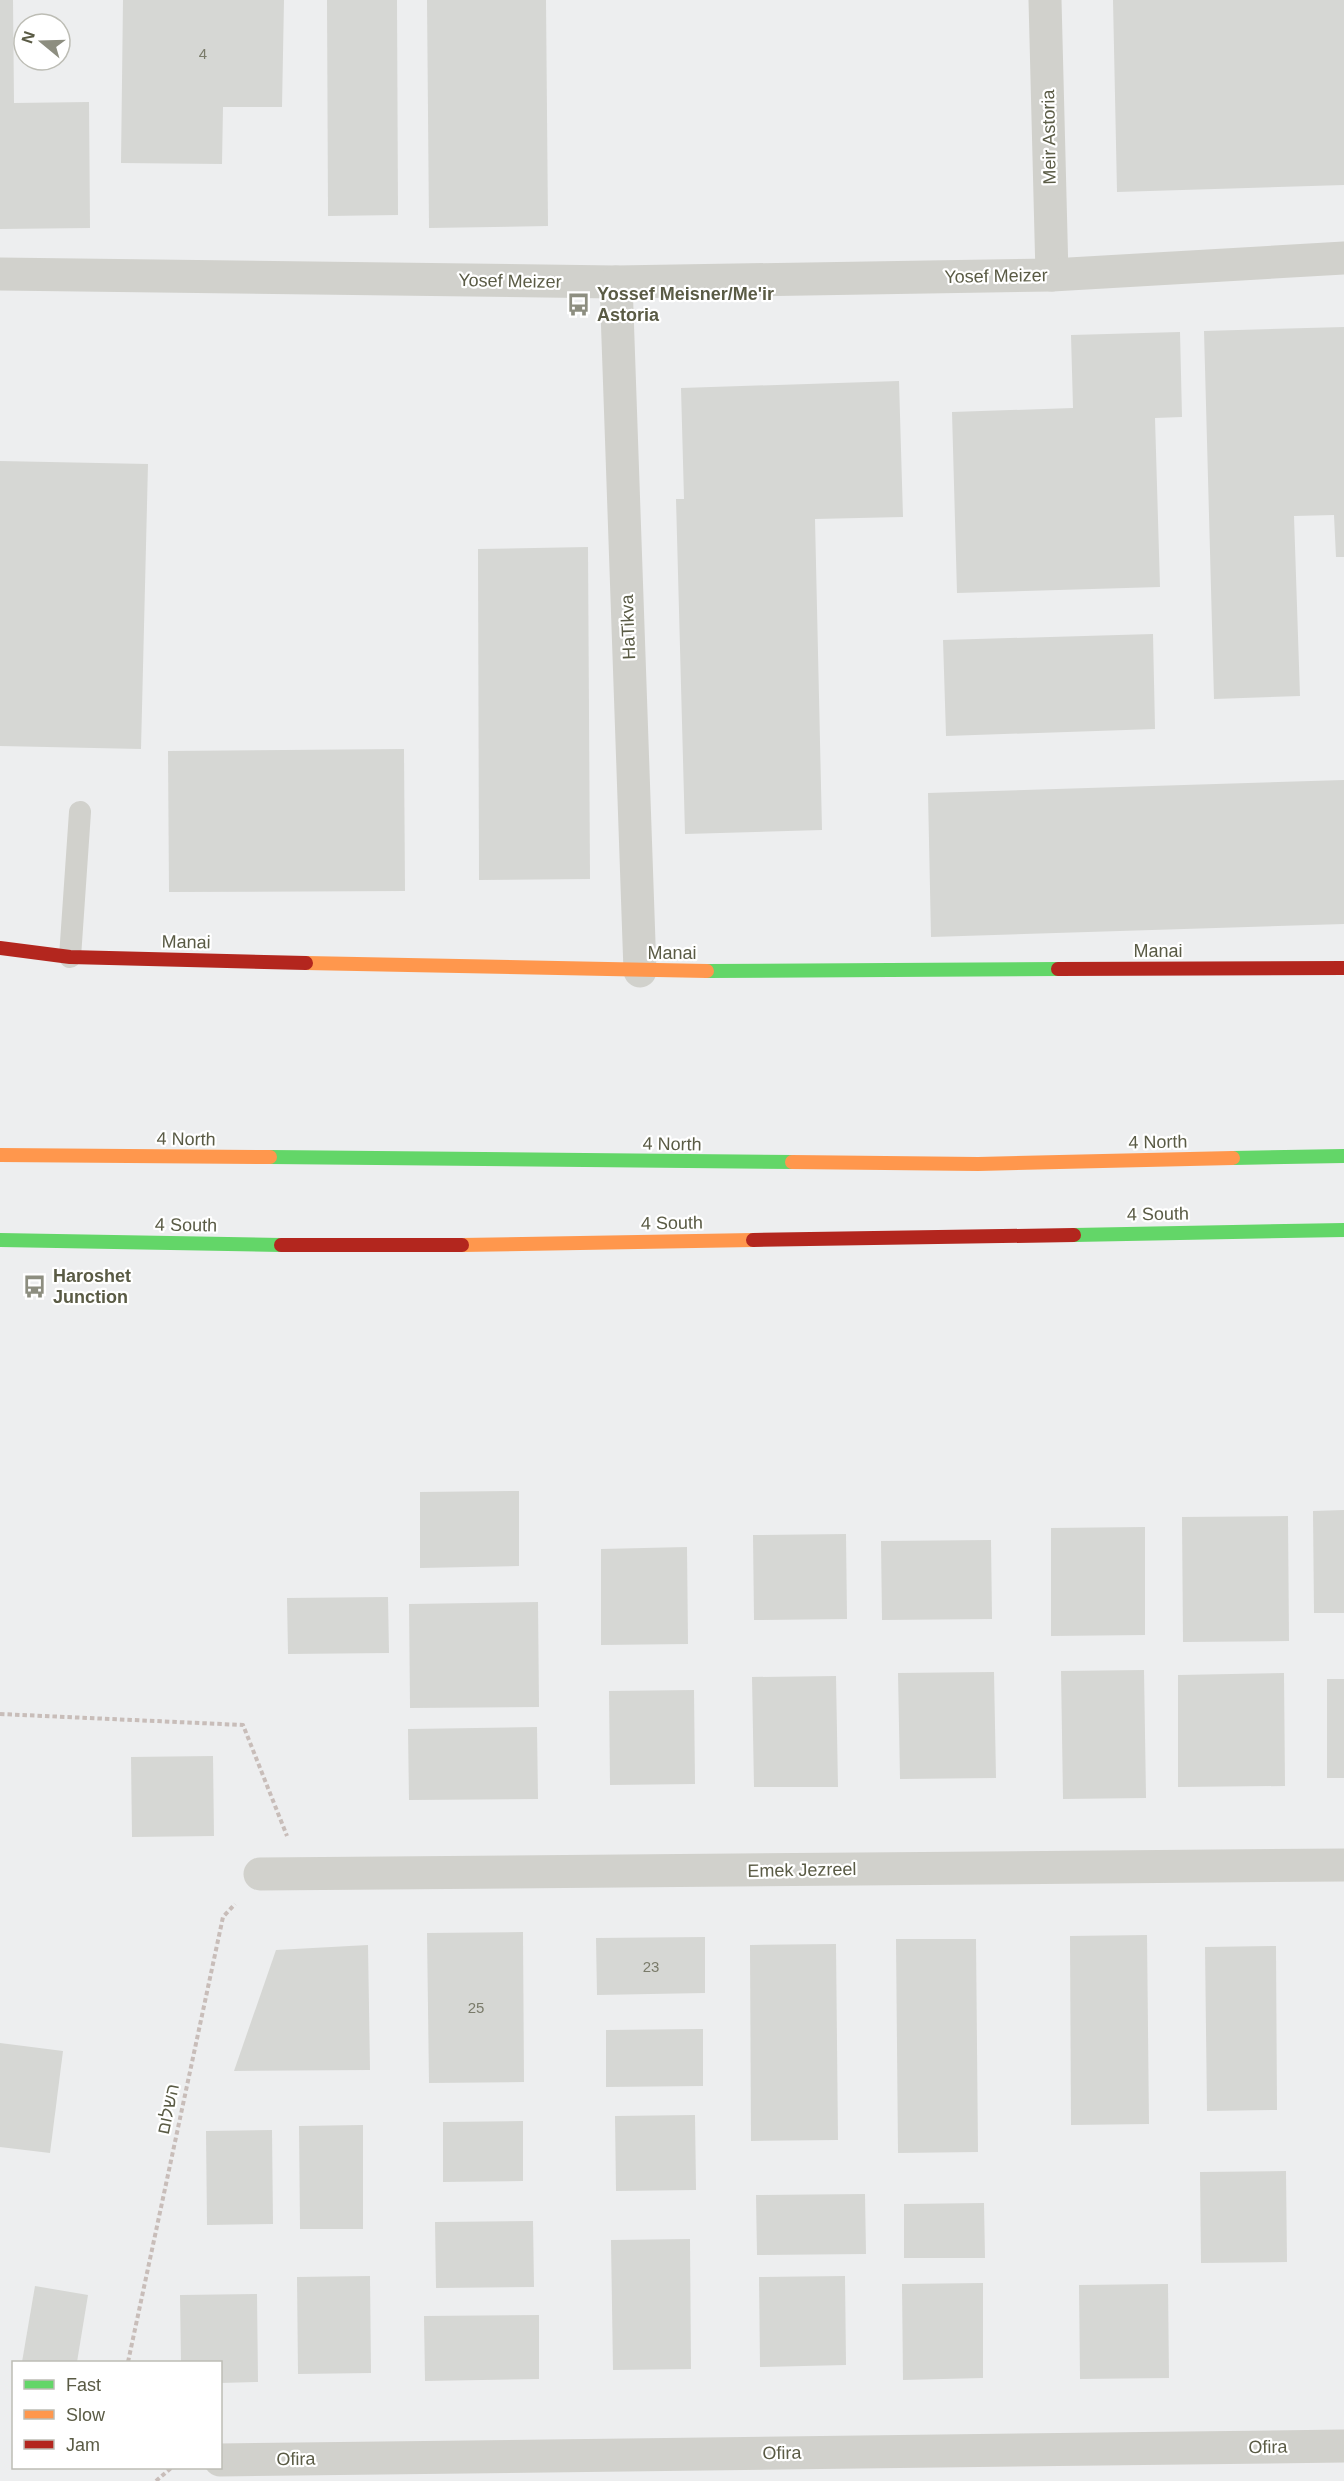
<svg xmlns="http://www.w3.org/2000/svg" width="1344" height="2481" font-family="Helvetica,Heebo,sans-serif">
  <style>
    .building { fill: #d6d7d4 }
    .lines { fill: none; stroke-linecap: round; stroke-linejoin: round }
    .path { stroke: #c8bdb9; stroke-width: 4; stroke-dasharray: 4.5 3; stroke-linecap: butt }
    .lane { stroke: #d1d1cc; stroke-width: 22 }
    .street { stroke: #d1d1cc; stroke-width: 33 }
    .fast { stroke: #63d668; stroke-width: 14 }
    .slow { stroke: #ff974d; stroke-width: 14 }
    .jam { stroke: #b3261e; stroke-width: 14 }
    .labels { text-anchor: middle; dominant-baseline: central; stroke-width: 4.5; stroke-linejoin: round; paint-order: stroke }
    .number-label { font-size: 15px; fill: #7a7b6a }
    .street-label { font-size: 18px; fill: #5a5b45; stroke: #fff }
    .poi-label { font-size: 18px; font-weight: bold; fill: #5a5b45; stroke: #fff; text-anchor: start }
  </style>
  <rect width="100%" height="100%" fill="#edeeef"/>
  <!-- building -->
  <g class="building">
    <path d="M0,0H13L14,103L89,102L90,228L0,229Z"/>
    <path d="M123,0H284L282,107H223L222,164L121,163Z"/>
    <path d="M327,0H397L398,215L328,216Z"/>
    <path d="M427,0H546L548,226L429,228Z"/>
    <path d="M1113,0H1344V185L1117,192Z"/>
    <path d="M1344,327V557H1336L1334,515L1294,516L1300,696L1214,699L1204,331Z"/>
    <path d="M1180,332L1182,417L1155,418L1160,587L957,593L952,412L1073,408L1071,335Z"/>
    <path d="M899,381L903,517L815,519L822,830L685,834L676,499H684L681,388Z"/>
    <path d="M0,461L148,464L141,749L0,746Z"/>
    <path d="M588,547L590,879L479,880L478,549Z"/>
    <path d="M1153,634L1155,729L946,736L943,640Z"/>
    <path d="M404,749L405,891L169,892L168,751Z"/>
    <path d="M1344,780V924L931,937L928,793Z"/>
    <path d="M519,1491V1566L420,1568V1492Z"/>
    <path d="M1344,1510V1613H1314L1313,1511Z"/>
    <path d="M1288,1516L1289,1641L1183,1642L1182,1517Z"/>
    <path d="M1145,1527V1635L1051,1636V1528Z"/>
    <path d="M846,1534L847,1619L754,1620L753,1535Z"/>
    <path d="M991,1540L992,1619L882,1620L881,1541Z"/>
    <path d="M687,1547L688,1644L601,1645V1549Z"/>
    <path d="M388,1597L389,1653L288,1654L287,1598Z"/>
    <path d="M538,1602L539,1707L410,1708L409,1604Z"/>
    <path d="M1144,1670L1146,1798L1063,1799L1061,1671Z"/>
    <path d="M994,1672L996,1778L900,1779L898,1673Z"/>
    <path d="M1284,1673L1285,1786L1178,1787V1675Z"/>
    <path d="M836,1676L838,1787H754L752,1677Z"/>
    <rect x="1327" y="1679" width="17" height="99"/>
    <path d="M694,1690L695,1784L610,1785L609,1691Z"/>
    <path d="M537,1727L538,1799L409,1800L408,1729Z"/>
    <path d="M213,1756L214,1836L132,1837L131,1757Z"/>
    <path d="M523,1932L524,2082L429,2083L427,1933Z"/>
    <path d="M1147,1935L1149,2124L1071,2125L1070,1936Z"/>
    <path d="M705,1937V1993L597,1995L596,1938Z"/>
    <path d="M896,1939H976L978,2152L898,2153Z"/>
    <path d="M836,1944L838,2140L751,2141L750,1945Z"/>
    <path d="M368,1945L370,2070L234,2071L276,1950Z"/>
    <path d="M1276,1946L1277,2110L1207,2111L1205,1947Z"/>
    <path d="M703,2029V2086L606,2087V2030Z"/>
    <path d="M0,2043L63,2051L50,2153L0,2147Z"/>
    <path d="M695,2115L696,2190L616,2191L615,2116Z"/>
    <path d="M523,2121V2181L443,2182V2122Z"/>
    <path d="M363,2125V2229H300L299,2126Z"/>
    <path d="M272,2130L273,2224L207,2225L206,2131Z"/>
    <path d="M1286,2171L1287,2262L1201,2263L1200,2172Z"/>
    <path d="M865,2194L866,2254L757,2255L756,2195Z"/>
    <path d="M984,2203L985,2258H904V2204Z"/>
    <path d="M533,2221L534,2287L436,2288L435,2222Z"/>
    <path d="M690,2239L691,2369L613,2370L611,2240Z"/>
    <path d="M370,2276L371,2373L298,2374L297,2277Z"/>
    <path d="M845,2276L846,2365L760,2367L759,2277Z"/>
    <path d="M983,2283V2378L903,2380L902,2284Z"/>
    <path d="M1168,2284L1169,2378L1080,2379L1079,2285Z"/>
    <path d="M35,2286L88,2295L77,2362H22Z"/>
    <path d="M257,2294L258,2382L220,2383V2362H181L180,2295Z"/>
    <path d="M539,2315V2379L425,2381L424,2316Z"/>
  </g>
  <g class="lines">
    <!-- path -->
    <g class="path">
      <path d="M0,1714L243,1725L287,1836"/>
      <path d="M128,2362L223,1917L235,1904"/>
      <path d="M156,2481L171,2468"/>
    </g>
    <!-- lane -->
    <path class="lane" d="M70,957L80,812"/>
    <!-- street -->
    <g class="street">
      <path d="M1045,0L1052,275"/>
      <path d="M0,274L616,282L1052,275L1344,258"/>
      <path d="M616,282L640,971"/>
      <path d="M260,1874L1344,1865"/>
      <path d="M220,2460L1344,2446"/>
    </g>
    <!-- fast -->
    <g class="fast">
      <path d="M707,971L1058,969"/>
      <path d="M270,1157L792,1162"/>
      <path d="M1233,1158L1344,1156"/>
      <path d="M1074,1235L1344,1230"/>
      <path d="M0,1240L281,1245"/>
    </g>
    <!-- slow -->
    <g class="slow">
      <path d="M306,963L707,971"/>
      <path d="M0,1155L270,1157"/>
      <path d="M792,1162L978,1164L1233,1158"/>
      <path d="M462,1245L753,1240"/>
    </g>
    <!-- jam -->
    <g class="jam">
      <path d="M0,948L70,957L306,963"/>
      <path d="M1058,969L1344,968"/>
      <path d="M753,1240L1074,1235"/>
      <path d="M281,1245H462"/>
    </g>
  </g>
  <!-- icons -->
  <defs>
    <symbol id="bus-bare" viewBox="-9 -9 18 18"><path d="M-5-6H5V4H4V6H2V4H-2V6H-4V4H-5ZM-3.5-4V0h7V-4ZM-3.5 1.2v1.5H-2V1.2ZM2 1.2v1.5H3.5V1.2Z" fill="#8d8e80" stroke="#fff" stroke-width="2.5" paint-order="stroke"/></symbol>
  </defs>
  <g fill-rule="evenodd">
    <use href="#bus-bare" x="562" y="288" width="33" height="33"/>
    <use href="#bus-bare" x="18" y="1270" width="33" height="33"/>
  </g>
  <g class="labels">
    <!-- number labels -->
    <g class="number-label">
      <text x="203" y="53">4</text>
      <text x="651" y="1966">23</text>
      <text x="476" y="2007">25</text>
    </g>
    <!-- street labels -->
    <g class="street-label">
      <text transform="translate(1049 137) rotate(-91)">Meir Astoria</text>
      <text transform="translate(996 276) rotate(-1)">Yosef Meizer</text>
      <text transform="translate(510 281) rotate(1)">Yosef Meizer</text>
      <text transform="translate(628 627) rotate(-92)">HaTikva</text>
      <text transform="translate(186 942) rotate(1)">Manai</text>
      <text x="1158" y="951">Manai</text>
      <text x="672" y="953">Manai</text>
      <text transform="translate(186 1139) rotate(1)">4 North</text>
      <text transform="translate(1158 1142) rotate(-1)">4 North</text>
      <text transform="translate(672 1144) rotate(1)">4 North</text>
      <text transform="translate(1158 1214) rotate(-1)">4 South</text>
      <text transform="translate(672 1223) rotate(-1)">4 South</text>
      <text transform="translate(186 1225) rotate(1)">4 South</text>
      <text transform="translate(802 1870) rotate(-1)">Emek Jezreel</text>
      <text transform="translate(168 2109) rotate(-78)">השלום</text>
      <text transform="translate(1268 2447) rotate(-1)">Ofira</text>
      <text transform="translate(782 2453) rotate(-1)">Ofira</text>
      <text transform="translate(296 2459) rotate(-1)">Ofira</text>
    </g>
    <!-- poi labels -->
    <g class="poi-label">
      <text x="597" y="294">Yossef Meisner/Me'ir<tspan x="597" dy="21">Astoria</tspan></text>
      <text x="53" y="1276">Haroshet<tspan x="53" dy="21">Junction</tspan></text>
    </g>
  </g>
  <!-- legend -->
  <rect x="12" y="2361" width="210" height="108" fill="#ffffff" stroke="#bdbdb5" stroke-width="1.5"/>
  <rect x="24" y="2380" width="30" height="9" fill="#63d668" stroke="#bdbdb5" stroke-width="1.5"/>
  <text x="66" y="2391" font-size="18" fill="#5a5b45">Fast</text>
  <rect x="24" y="2410" width="30" height="9" fill="#ff974d" stroke="#bdbdb5" stroke-width="1.5"/>
  <text x="66" y="2421" font-size="18" fill="#5a5b45">Slow</text>
  <rect x="24" y="2440" width="30" height="9" fill="#b3261e" stroke="#bdbdb5" stroke-width="1.5"/>
  <text x="66" y="2451" font-size="18" fill="#5a5b45">Jam</text>
  <!-- north arrow -->
  <g transform="translate(42 42) rotate(289)"><circle r="28" fill="#ffffff" stroke="#bdbdb5" stroke-width="1.5"/>
  <path d="M0-4.5L10 22L0 15L-10 22Z" fill="#8d8e80"/>
  <text y="-9" font-size="16" font-weight="bold" text-anchor="middle" fill="#5a5b45">N</text>
  </g>
</svg>
